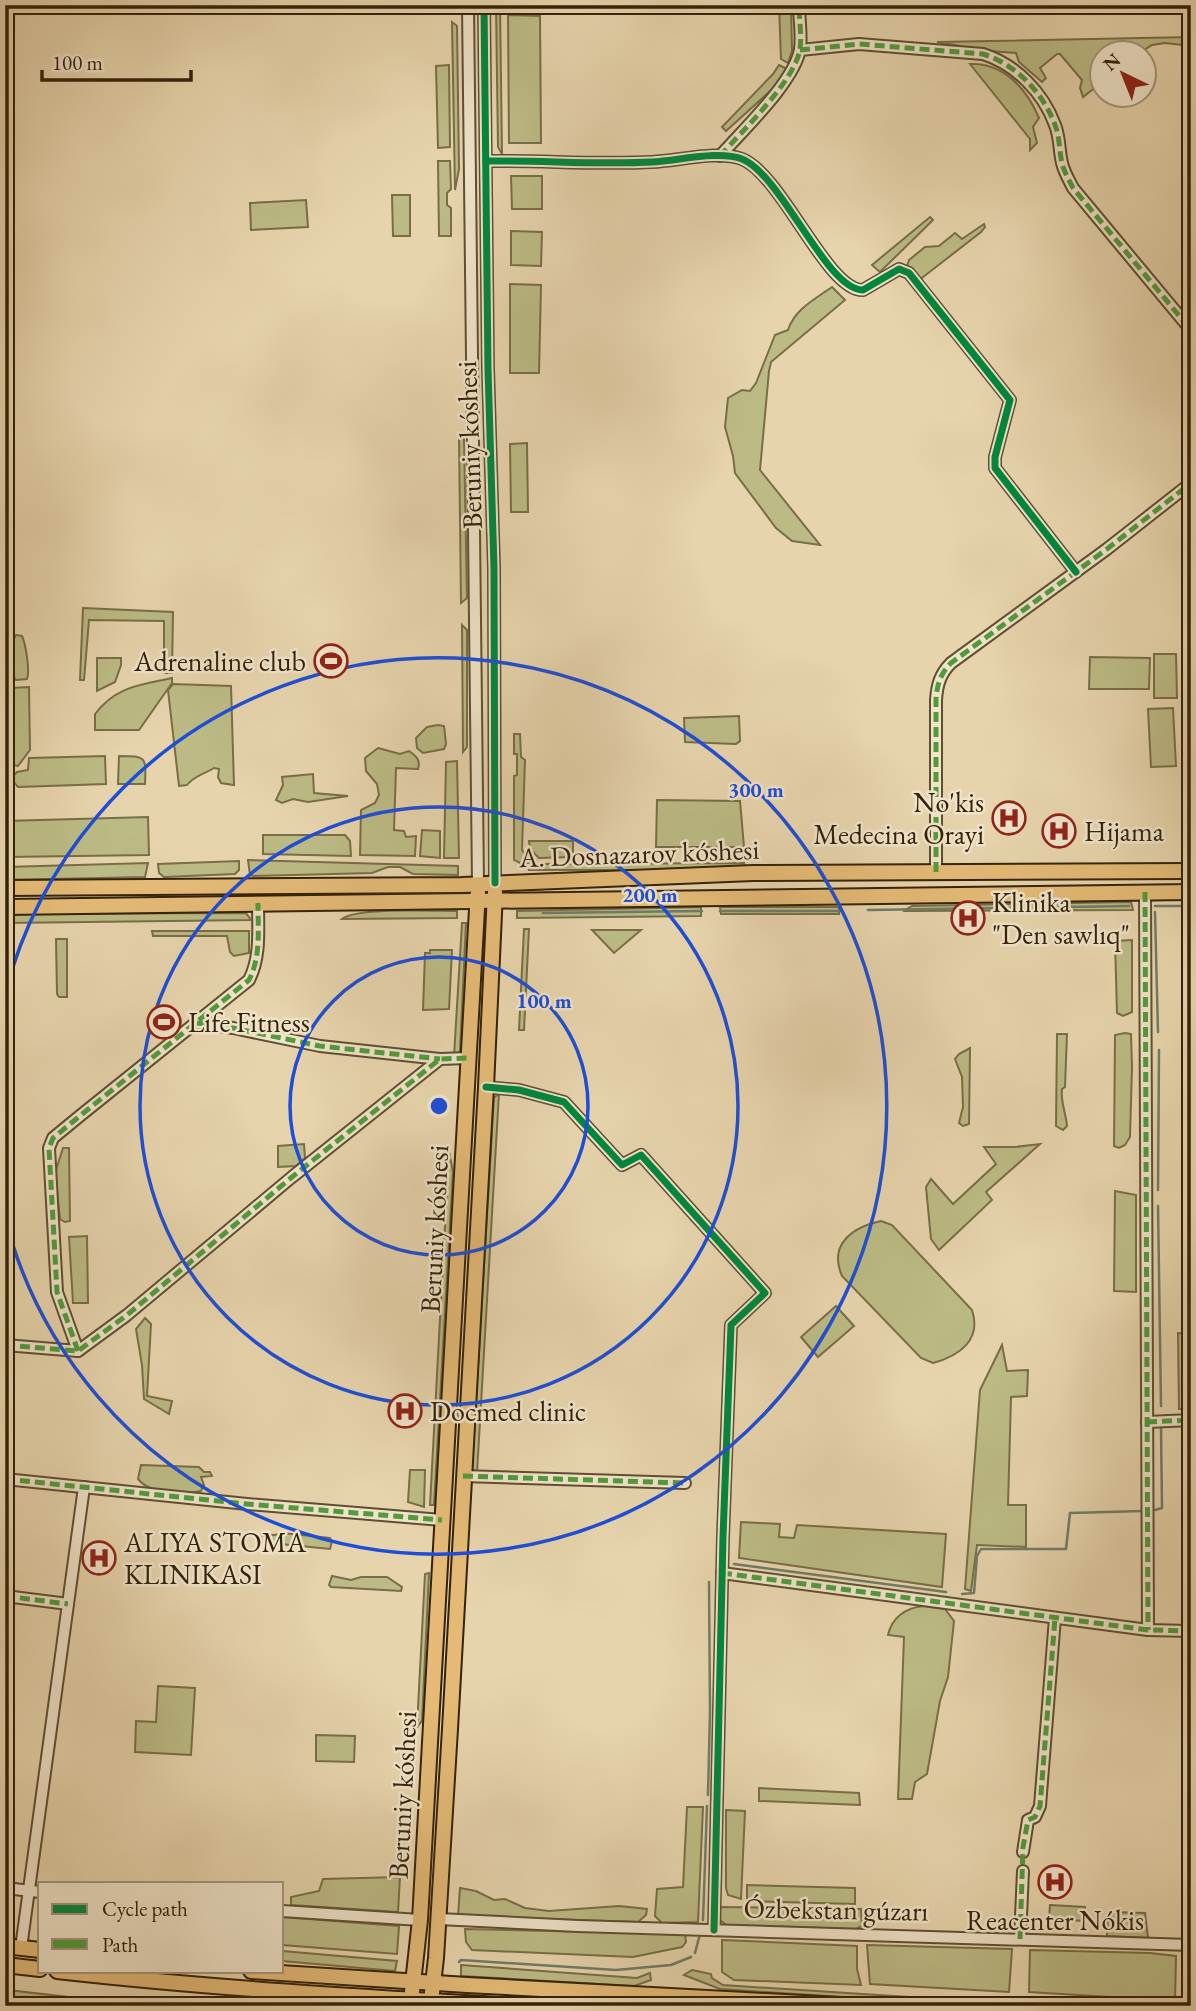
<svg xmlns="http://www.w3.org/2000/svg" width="1196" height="2011" font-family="'EB Garamond',serif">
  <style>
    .green { fill: #bcbb85; stroke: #786e47; stroke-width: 2 }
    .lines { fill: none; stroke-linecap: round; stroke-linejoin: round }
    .stream { stroke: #6f7c68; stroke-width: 2.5 }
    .minor-casing { stroke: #604e32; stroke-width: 14 }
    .major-casing { stroke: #332209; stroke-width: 18 }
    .minor { stroke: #efe3c9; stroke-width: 10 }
    .major { stroke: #e4ba76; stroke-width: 14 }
    .quiet { stroke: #519b3b; stroke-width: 5; stroke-dasharray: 10 5; stroke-linecap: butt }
    .cycleway-casing { stroke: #efe3c9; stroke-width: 11 }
    .cycleway { stroke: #00873e; stroke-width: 7 }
    .ring { fill: none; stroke: #1d4ed8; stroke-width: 3.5 }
    .labels { text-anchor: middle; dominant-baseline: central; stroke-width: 5; stroke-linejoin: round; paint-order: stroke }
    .street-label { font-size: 28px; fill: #332209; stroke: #efe3c9 }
    .poi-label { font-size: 28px; fill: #332209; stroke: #efe3c9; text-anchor: start }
    .centre { fill: #1d4ed8; stroke: #efe3c9; stroke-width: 3.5 }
    .ring-label { font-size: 21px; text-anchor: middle; font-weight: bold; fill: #1d4ed8; stroke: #efe3c9; stroke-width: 5; stroke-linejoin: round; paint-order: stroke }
  </style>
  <rect width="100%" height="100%" fill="#e7d4ac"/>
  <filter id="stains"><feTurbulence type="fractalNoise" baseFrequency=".00286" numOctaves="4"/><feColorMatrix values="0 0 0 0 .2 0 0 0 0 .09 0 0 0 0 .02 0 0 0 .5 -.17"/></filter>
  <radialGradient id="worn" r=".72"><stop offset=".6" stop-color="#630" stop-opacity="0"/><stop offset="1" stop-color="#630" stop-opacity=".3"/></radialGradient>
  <!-- green -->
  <g class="green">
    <path d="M496,5H500L502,154L498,147Z"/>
    <path d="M779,5H791L792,51L788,63L781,59Z"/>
    <path d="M508,15L540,16L541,143H509Z"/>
    <path d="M452,22L457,26L459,169L455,190Z"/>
    <path d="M1191,37V46L1165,43L1152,45L1141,52H1102L1101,83L1083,97L1080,88L1082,80L1060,54H1057L1040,68L1046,78L1042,82L1019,62L1016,53L989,51L937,42Z"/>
    <path d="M970,64C1003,62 1027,89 1039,118L1033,127L1037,143L1030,150V139Z"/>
    <path d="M449,65L450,147L438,148L436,66Z"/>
    <path d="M779,65L787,69L778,84L726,131L722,127L773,74Z"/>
    <path d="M438,161H450L451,189L447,193V205L451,208V236H439Z"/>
    <path d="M511,176H542V209H512Z"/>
    <path d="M392,195H410V236H393Z"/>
    <path d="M306,200L308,227L251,230L250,203Z"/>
    <path d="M930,217L933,220L880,272L872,265Z"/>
    <path d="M984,224L985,227L981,232L918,281L906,269L909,260L925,247L939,246L955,233L962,239Z"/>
    <path d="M511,231L542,232L541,266L511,265Z"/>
    <path d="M510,284L541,285L539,373H510Z"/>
    <path d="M832,287L845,300L771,362L769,371L760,470L820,545L792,541L776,528L735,473L733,456L725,427L728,398L742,390L750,391L756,383L775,335L788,330C795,309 815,299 832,287Z"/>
    <path d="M459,436L464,439L467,598L461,603Z"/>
    <path d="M527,443L528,512H511L510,444Z"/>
    <path d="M83,608L173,612L172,673H164V621L89,620L84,680H80Z"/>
    <path d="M462,625L467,630V747L463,752Z"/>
    <path d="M16,635L22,636C26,645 30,671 27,679L16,680C3,667 7,649 16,635Z"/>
    <path d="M1154,654H1176L1177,698H1154Z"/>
    <path d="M1090,657L1150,658L1149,689H1089Z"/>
    <path d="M97,658H121V665L115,682L97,691Z"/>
    <path d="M172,678V683L139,730H95V714C116,686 141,685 172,678Z"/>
    <path d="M173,684L231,686L234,785L221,783L218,777L219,769L214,768C203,775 195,775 187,785L179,786L168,690Z"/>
    <path d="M29,687L30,750L18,766L9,764C11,740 5,717 7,692L10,688Z"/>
    <path d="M1173,708L1176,766L1151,767L1148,709Z"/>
    <path d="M739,716L740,741L736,744L685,742L684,718Z"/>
    <path d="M438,725L444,726L446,744L444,749L423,753L417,748L416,738L427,727Z"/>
    <path d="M514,734H520L521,757L525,760L522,850L526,855L535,860L524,865L514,860V776L517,775V754H514Z"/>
    <path d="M378,748L400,754L409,751C416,756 421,760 418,769L396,768L394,830L404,831L406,837L416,836L415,856L360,855L361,810L375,803L379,795L377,784L366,771L365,758Z"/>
    <path d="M105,756L106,784L18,787L14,782V775L17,772L28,770L29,758Z"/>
    <path d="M119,756C147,756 146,757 145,784H118Z"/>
    <path d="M457,761L459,858H444L446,762Z"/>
    <path d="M313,774L314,793L348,796L308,802L293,799L282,803L276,800L283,785L282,777Z"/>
    <path d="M657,800L740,801L744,847H656Z"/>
    <path d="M148,817L149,855L5,857V821Z"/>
    <path d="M422,830L440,831V858L420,856Z"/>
    <path d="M263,835H345L350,841L351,856L263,854Z"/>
    <path d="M529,841H573V857L539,858L530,849Z"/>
    <path d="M248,860L458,866V875L413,874L400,867H388L372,873L253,876L250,875Z"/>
    <path d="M239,861V870L235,874L164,877L159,873L158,864Z"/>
    <path d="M148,863L145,877L5,880V867Z"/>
    <path d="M744,863L745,870H528L539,864Z"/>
    <path d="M1131,902L1133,910L903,911L912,906Z"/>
    <path d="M701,907V916L517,918V911Z"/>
    <path d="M720,907H839V914H721Z"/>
    <path d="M457,911V918L342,919C356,907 434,911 457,911Z"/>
    <path d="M246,913L251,920L5,923V914Z"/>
    <path d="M462,923H466L460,1051L454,1056Z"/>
    <path d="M524,929H529L524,1030H519Z"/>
    <path d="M592,930H641L614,953Z"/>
    <path d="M152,931H249V953L234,956L230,952L227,936H153Z"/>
    <path d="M56,939H67V997H59L57,994Z"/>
    <path d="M1132,940V1012L1123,1016L1117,1013L1115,941Z"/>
    <path d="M430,950H452L449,1009L423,1010L425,953H430Z"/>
    <path d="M1125,1033L1131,1034L1132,1067L1130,1137L1125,1145L1119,1148L1114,1146L1115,1035Z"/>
    <path d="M1057,1034H1067L1065,1087L1062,1089C1060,1099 1066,1114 1067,1126L1063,1130L1056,1126Z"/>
    <path d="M970,1048L969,1124L963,1126L959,1123L963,1107L962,1077L955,1059L959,1054Z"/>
    <path d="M499,1093L477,1473L472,1469L494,1098Z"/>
    <path d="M304,1144L305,1158L296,1166L278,1167V1146Z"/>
    <path d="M1040,1144L986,1192L992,1200L939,1250L931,1239L926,1187L931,1179L953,1204L996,1164L984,1147H1015Z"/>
    <path d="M63,1148H69L70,1221L65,1222L60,1219L55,1173Z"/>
    <path d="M449,1151L453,1172L434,1505H430Z"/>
    <path d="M1115,1191L1136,1195V1292L1114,1291Z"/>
    <path d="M881,1221L892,1225L972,1310C982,1340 959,1356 933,1363L921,1358L842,1276C828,1244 853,1227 881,1221Z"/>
    <path d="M87,1236L88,1303H73L69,1237Z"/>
    <path d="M836,1306L854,1326L818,1357L801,1337Z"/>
    <path d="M145,1318L151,1324L147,1396L172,1401L169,1414L144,1399L142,1365L136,1329Z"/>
    <path d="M1178,1333L1191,1334V1409H1179Z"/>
    <path d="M1002,1345L1007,1371L1028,1370L1027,1396L1011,1397L1008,1505H1026V1547L977,1545L971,1591L965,1589L980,1390Z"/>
    <path d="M141,1465L199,1467L204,1472H210L212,1476L201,1477L204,1485L201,1491C184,1495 151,1495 138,1479Z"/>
    <path d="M410,1470H425L424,1507L408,1502Z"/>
    <path d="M741,1522L780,1524L779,1537L794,1538L797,1525L946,1534L942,1587L739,1558Z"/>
    <path d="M282,1533L330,1538L332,1541L330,1549L260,1542L261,1534L275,1535Z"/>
    <path d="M429,1573L422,1721L417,1727L425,1574Z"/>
    <path d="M332,1576L351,1580L361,1577H387L402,1587L401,1591L331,1587L329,1585Z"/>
    <path d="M923,1606L945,1609L954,1621L948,1677L940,1701L927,1774L915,1782L912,1799H898L904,1637L888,1635C892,1617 906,1608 923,1606Z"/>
    <path d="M158,1686L195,1688L191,1755L135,1752L136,1721L156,1722Z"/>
    <path d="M316,1735L355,1736L354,1762L316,1761Z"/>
    <path d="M759,1788L859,1793L860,1805L759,1801Z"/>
    <path d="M687,1807H703L698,1922L662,1923L655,1916L657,1889L683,1887Z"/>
    <path d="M726,1810L745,1811L741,1899L728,1895L726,1888Z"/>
    <path d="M400,1877L398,1912L291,1905V1897L319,1891L323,1879Z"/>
    <path d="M747,1885L855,1888V1904L747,1901Z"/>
    <path d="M460,1888L476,1891L494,1900L505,1899L525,1908L549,1911L619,1906L647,1909L646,1915L638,1922L458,1916Z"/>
    <path d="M1050,1905L1085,1907L1084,1921L1049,1919Z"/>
    <path d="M720,1907L861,1909L862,1926L856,1929L726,1925L720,1920Z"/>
    <path d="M1108,1912L1145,1913L1148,1938L1107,1936Z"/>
    <path d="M282,1917L399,1926L397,1954L282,1945Z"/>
    <path d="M465,1929L685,1934L686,1942L682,1947L633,1957L472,1950L466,1942Z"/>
    <path d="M722,1940L857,1946V1969L861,1985L734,1980L722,1972Z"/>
    <path d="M867,1945L1012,1949L1009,1992L870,1984Z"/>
    <path d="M1030,1950L1150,1953L1176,1956L1175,2001L1029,1992Z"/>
    <path d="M282,1951L397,1961L395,1971L282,1961Z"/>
    <path d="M461,1965L637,1978L650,1973L651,1980L634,1986L461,1976Z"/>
    <path d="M692,1970L711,1974L712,1978L723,1985L1048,2006H978L720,1989L684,1975Z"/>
    <path d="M8,1990L68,1997L67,2006L7,1999Z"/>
  </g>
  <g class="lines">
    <!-- stream -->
    <g class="stream">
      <path d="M1155,906H1191"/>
      <path d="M868,910L1129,906"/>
      <path d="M720,911H840"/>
      <path d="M1155,912L1158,1032"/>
      <path d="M543,913L702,911"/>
      <path d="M1158,1190L1159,1050"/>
      <path d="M1158,1206L1161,1406"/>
      <path d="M1155,1510L1162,1508L1161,1428"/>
      <path d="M734,1564L946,1592"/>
      <path d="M962,1594L974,1593L977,1556L981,1549H1066L1070,1513L1143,1511"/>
      <path d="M708,1795L710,1712L709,1582"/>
      <path d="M703,1920L707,1806"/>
      <path d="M695,1953L700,1934"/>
      <path d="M459,1962L461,1960L616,1970L671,1965L691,1957"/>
    </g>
    <defs>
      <g id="minor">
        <path d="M468,5L478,883"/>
        <path d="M484,5L488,369L494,568L495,883"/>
        <path d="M800,50L859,44L983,54C1015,64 1043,92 1055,125C1060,137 1059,151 1062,163C1064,172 1069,180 1073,188L1191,330"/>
        <path d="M720,156C742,131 795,81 800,49C802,35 799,19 799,5"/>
        <path d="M486,161C541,160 596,165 652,162C678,161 718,150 742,159C782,175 827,291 863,290L899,269L909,273L1010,400L995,457V468L1076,572"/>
        <path d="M936,872V700C937,685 940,674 951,663L1107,549L1191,483"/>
        <path d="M1145,892L1148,1630"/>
        <path d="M197,1023L233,1028L320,1046L440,1059"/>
        <path d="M486,1087L519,1090L564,1102L622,1165L641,1155L765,1293L731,1325L723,1537L714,1930"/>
        <path d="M5,1345L78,1351L127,1315L292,1177L440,1059L468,1058"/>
        <path d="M78,1351L57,1292L49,1148L53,1138L81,1115L249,980C261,957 258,929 258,903"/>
        <path d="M1147,1422L1191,1420"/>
        <path d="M463,1476L685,1483"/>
        <path d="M5,1479L247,1504L442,1520"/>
        <path d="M722,1573L1148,1630L1191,1631"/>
        <path d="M5,1596L68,1604"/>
        <path d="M1023,1852L1028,1820L1035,1817L1040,1806L1055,1618"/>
        <path d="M5,1888L40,1892"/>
        <path d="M282,1911L420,1920"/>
        <path d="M439,1919L578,1926L1191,1945"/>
        <path d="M1020,1939L1023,1871"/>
        <path d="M21,1948L84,1487"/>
      </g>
      <g id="major">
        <path d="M5,888L462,885L753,873L1191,871"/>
        <path d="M5,907L1191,892"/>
        <path d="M5,1946L40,1950"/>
        <path d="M5,1965L40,1969"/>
        <path d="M57,1971C209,1988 362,1997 515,2006"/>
        <path d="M251,1971L467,1985L858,2006"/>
        <path d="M411,2001L420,1920L478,891"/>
        <path d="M431,2001L436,1958L450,1729L486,1087L495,892"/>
      </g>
    </defs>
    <!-- minor casing -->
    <use href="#minor" class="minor-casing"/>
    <!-- major casing -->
    <use href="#major" class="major-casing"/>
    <!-- minor -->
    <use href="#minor" class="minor"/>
    <!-- major -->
    <use href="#major" class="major"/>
    <!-- quiet -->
    <g class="quiet">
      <path d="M800,50L859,44L983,54C1015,64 1043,92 1055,125C1060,137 1059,151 1062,163C1064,172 1069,180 1073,188L1191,330"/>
      <path d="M720,156C742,131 795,81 800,49C802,35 799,19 799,5"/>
      <path d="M936,872V700C937,685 940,674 951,663L1107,549L1191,483"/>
      <path d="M1145,892L1148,1630"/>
      <path d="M197,1023L233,1028L320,1046L440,1059"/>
      <path d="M5,1345L78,1351L127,1315L292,1177L440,1059L468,1058"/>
      <path d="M78,1351L57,1292L49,1148L53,1138L81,1115L249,980C261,957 258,929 258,903"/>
      <path d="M1147,1422L1191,1420"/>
      <path d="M463,1476L685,1483"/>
      <path d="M5,1479L247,1504L442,1520"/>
      <path d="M722,1573L1148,1630L1191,1631"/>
      <path d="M5,1596L68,1604"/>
      <path d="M1020,1939L1023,1847L1028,1820L1035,1817L1040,1806L1055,1618"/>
    </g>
    <defs>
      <g id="cycleway">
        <path d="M484,5L488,369L494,568L495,883"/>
        <path d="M486,161C541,160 596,165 652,162C678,161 718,150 742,159C782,175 827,291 863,290L899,269L909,273L1010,400L995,457V468L1076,572"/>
        <path d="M486,1087L519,1090L564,1102L622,1165L641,1155L765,1293L731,1325L723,1537L714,1930"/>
      </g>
    </defs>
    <!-- cycleway casing -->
    <use href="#cycleway" class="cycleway-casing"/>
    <!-- cycleway -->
    <use href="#cycleway" class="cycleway"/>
  </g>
  <!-- distance rings -->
  <g class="ring">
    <circle cx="439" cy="1106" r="149"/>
    <circle cx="439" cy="1106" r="299"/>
    <path d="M5 994A448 448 0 1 1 5 1218"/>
  </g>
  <!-- icons -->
  <defs>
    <symbol id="stadium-ring" viewBox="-11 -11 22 22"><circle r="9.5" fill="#efe3c9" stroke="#8f2418" stroke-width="1.5"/><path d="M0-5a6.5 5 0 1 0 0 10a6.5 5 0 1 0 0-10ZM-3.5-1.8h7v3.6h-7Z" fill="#8f2418"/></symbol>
    <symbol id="hospital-ring" viewBox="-11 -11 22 22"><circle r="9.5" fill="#efe3c9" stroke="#8f2418" stroke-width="1.5"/><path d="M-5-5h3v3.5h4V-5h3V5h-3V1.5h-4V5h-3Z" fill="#8f2418"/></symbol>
  </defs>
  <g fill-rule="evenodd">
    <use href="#stadium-ring" x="312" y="642" width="38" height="38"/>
    <use href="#hospital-ring" x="990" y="799" width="38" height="38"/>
    <use href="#hospital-ring" x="1040" y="812" width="38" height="38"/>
    <use href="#hospital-ring" x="949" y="899" width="38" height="38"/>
    <use href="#stadium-ring" x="145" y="1003" width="38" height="38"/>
    <use href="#hospital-ring" x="386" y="1392" width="38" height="38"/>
    <use href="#hospital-ring" x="80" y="1539" width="38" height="38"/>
    <use href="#hospital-ring" x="1036" y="1863" width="38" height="38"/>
  </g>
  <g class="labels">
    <!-- street labels -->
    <g class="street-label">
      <text transform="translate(469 445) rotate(-92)">Beruniy kóshesi</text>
      <text transform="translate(639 853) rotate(-2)">A. Dosnazarov kóshesi</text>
      <text transform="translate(434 1229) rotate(-87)">Beruniy kóshesi</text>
      <text transform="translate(402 1795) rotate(-87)">Beruniy kóshesi</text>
      <text transform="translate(836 1909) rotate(1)">Ózbekstan gúzarı</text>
    </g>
    <!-- poi labels -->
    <g class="poi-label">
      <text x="306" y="661" text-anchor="end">Adrenaline club</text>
      <text x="984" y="802" text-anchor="end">No'kis<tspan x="984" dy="32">Medecina Orayi</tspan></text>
      <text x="1084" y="831">Hijama</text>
      <text x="992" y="902">Klinika<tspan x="992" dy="32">"Den sawlıq"</tspan></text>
      <text x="188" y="1022">Life Fitness</text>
      <text x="430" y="1411">Docmed clinic</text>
      <text x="124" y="1542">ALIYA STOMA<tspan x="124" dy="32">KLINIKASI</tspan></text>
      <text x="1055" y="1920" text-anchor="middle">Reacenter Nókis</text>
    </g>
  </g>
  <circle cx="439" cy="1106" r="10" class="centre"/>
  <g class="ring-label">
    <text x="756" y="797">300 m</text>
    <text x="650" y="902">200 m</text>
    <text x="544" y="1008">100 m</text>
  </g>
  <!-- margin -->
  <rect width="1196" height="2011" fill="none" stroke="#e7d4ac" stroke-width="28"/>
  <rect x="7" y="7" width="1182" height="1997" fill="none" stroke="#332209" stroke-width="3.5"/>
  <rect x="14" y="14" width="1168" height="1983" fill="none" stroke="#332209" stroke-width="2"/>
  <!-- legend -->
  <rect x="38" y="1882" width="245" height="91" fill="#efe3c9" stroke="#a4967c" stroke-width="2"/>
  <rect x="52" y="1904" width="35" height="10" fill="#00873e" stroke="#a4967c" stroke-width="2"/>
  <text x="102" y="1916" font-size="21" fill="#332209">Cycle path</text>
  <rect x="52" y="1939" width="35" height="10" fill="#519b3b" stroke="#a4967c" stroke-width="2"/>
  <text x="102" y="1952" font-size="21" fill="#332209">Path</text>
  <!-- north arrow -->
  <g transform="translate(1123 74) rotate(317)"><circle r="33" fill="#efe3c9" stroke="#a4967c" stroke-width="2"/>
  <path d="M0-5L12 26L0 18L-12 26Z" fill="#8f2418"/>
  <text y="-10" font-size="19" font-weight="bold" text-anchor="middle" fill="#332209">N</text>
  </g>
  <!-- scale -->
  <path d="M42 70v10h149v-10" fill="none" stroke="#332209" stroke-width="3.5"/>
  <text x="52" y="70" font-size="21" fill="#332209" stroke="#efe3c9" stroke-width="5" paint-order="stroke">100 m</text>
  <rect width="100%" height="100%" filter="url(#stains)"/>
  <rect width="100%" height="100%" fill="url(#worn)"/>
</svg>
